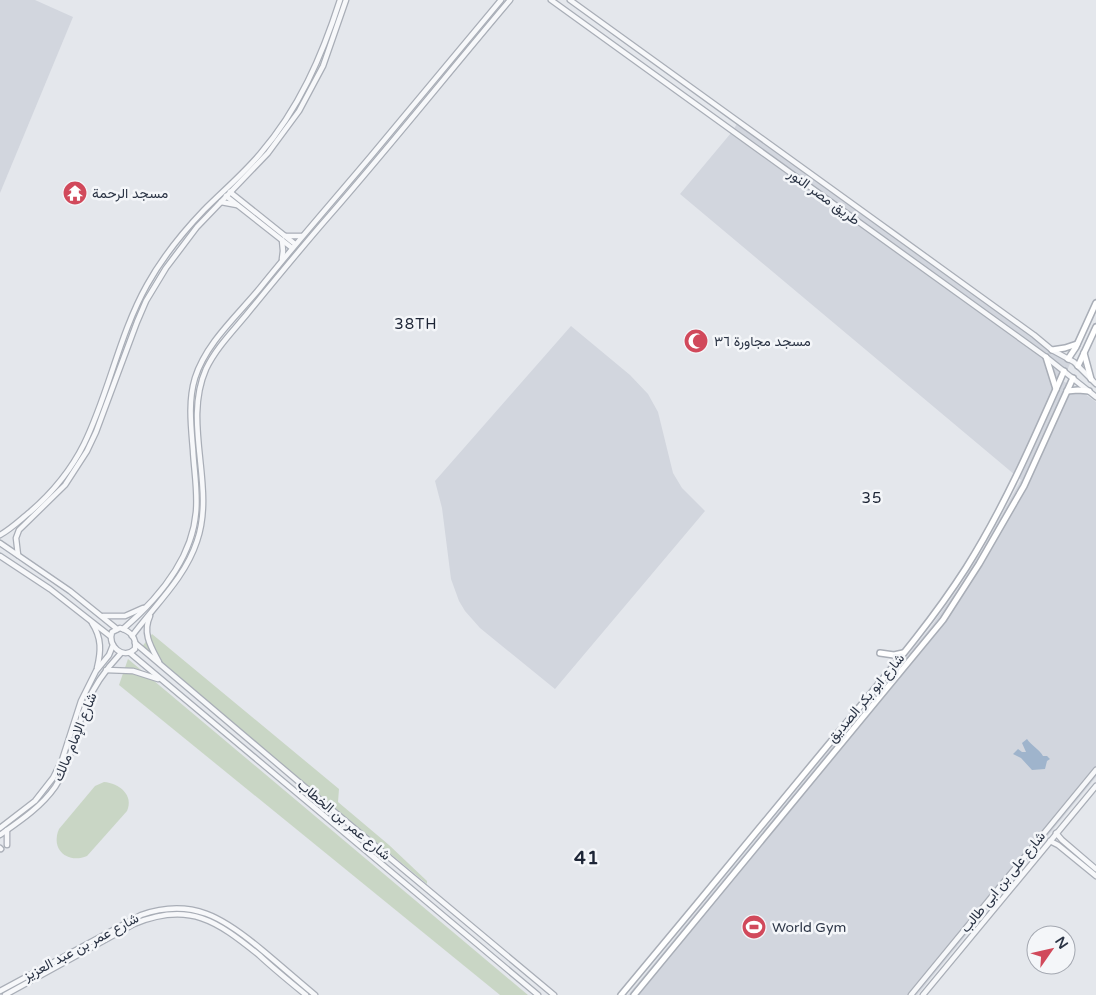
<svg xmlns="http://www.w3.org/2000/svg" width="1096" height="995" font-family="'Varela Round',Vazirmatn,sans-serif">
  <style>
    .built { fill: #d2d6de }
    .green { fill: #c9d6c5 }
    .water { fill: #9fb4cc }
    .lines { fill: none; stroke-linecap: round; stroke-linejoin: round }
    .tertiary-casing { stroke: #a9aeb7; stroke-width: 7 }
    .secondary-casing { stroke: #a9aeb7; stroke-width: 8 }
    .tertiary { stroke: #f7f8fa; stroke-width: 4.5 }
    .secondary { stroke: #fff; stroke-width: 5 }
    .labels { text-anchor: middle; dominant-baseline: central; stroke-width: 5; stroke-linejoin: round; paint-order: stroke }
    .poi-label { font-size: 14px; fill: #2b3445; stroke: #f4f6f9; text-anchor: start }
    .street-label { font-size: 14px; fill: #2b3445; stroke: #f4f6f9 }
    .neighbourhood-label { font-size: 15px; letter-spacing: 1px; fill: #1d2536; stroke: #f4f6f9 }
    .district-label { font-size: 19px; font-weight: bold; letter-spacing: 1px; fill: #1d2536; stroke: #f4f6f9 }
  </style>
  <rect width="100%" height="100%" fill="#e4e7ec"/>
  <!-- built -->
  <g class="built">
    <path d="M0,0H35L73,17L0,193Z"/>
    <path d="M737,124L898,232L1071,361L1063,381L1085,394L1096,402V777L917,995H628L930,628L961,584L983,548L1021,480L680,194L731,133Z"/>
    <path d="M571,326L630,375L648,394L658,412L673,473L682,488L705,511L555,689L480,628L465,611L459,601L451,579L442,508L435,481Z"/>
  </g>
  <!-- green -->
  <g class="green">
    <path d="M152,634L339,789L338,802L389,845L427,881V884L141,648Z"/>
    <path d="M128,659L528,995H500L119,685Z"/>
    <path d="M104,782C119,783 134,795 127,811L87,856C68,864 50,850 59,829L95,786Z"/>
  </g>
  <!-- water -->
  <path class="water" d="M1027,739C1031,745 1039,749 1043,756H1047L1050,759L1047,761L1045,769L1032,770L1021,758L1013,754L1018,749L1022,752H1026L1022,743Z"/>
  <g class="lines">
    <defs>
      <g id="tertiary">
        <path d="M551,0L1046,357L1096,397"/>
        <path d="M570,0L1034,335L1052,350L1074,362L1096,384"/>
        <path d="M230,192L295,244"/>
        <path d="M226,196L292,248"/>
        <path d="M221,202L237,205"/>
        <path d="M285,236H302"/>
        <path d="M282,240L283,251L282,259"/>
        <path d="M0,535C11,529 20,520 30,512C52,493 71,470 84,444C109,393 119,335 147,285C162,258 182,233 204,210C223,191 243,174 260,154C299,109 322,56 340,0"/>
        <path d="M0,543L70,591L117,629"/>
        <path d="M18,555L16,538L19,530L65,485L87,451L96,432L137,322L146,301L166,268L197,227L268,153L299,111L323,66L346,0"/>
        <path d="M0,556L50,589L110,636"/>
        <path d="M103,616H125L143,608"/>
        <path d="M150,616C142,633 151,647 159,662"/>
        <path d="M92,623C102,638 101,652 97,668"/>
        <path d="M120,628C130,631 137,638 135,649C123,660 107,646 112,632Z"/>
        <path d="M123,629C158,599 192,560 196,512C198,492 194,470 193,450C191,426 188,401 195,378C206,343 237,316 260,288C296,243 334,200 371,156C414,104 458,52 501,0"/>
        <path d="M132,636C155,605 185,578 197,541C216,486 182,424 206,369C216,348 233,331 247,314C274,281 301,248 329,216C391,145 449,72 510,0"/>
        <path d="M135,643L306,788L554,995"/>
        <path d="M130,653L538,995"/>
        <path d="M106,670L133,671L158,679"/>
        <path d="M0,828L35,801L53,778L62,760L81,701L96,671L109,655L113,645"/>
        <path d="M7,830V845"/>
        <path d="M1056,833L1062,840L1096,869"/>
        <path d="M0,835C20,821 41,807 55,787C71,762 75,734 85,707C93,687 106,669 121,653"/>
        <path d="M1050,841L1058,845L1096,876"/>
        <path d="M0,848L1,849"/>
        <path d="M0,991L141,915C192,897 224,918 262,950C280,965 297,980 315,995"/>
        <path d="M5,995L134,924C189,901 217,921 259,955C274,969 290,982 306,995"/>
        <path d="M911,995L1096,770"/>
        <path d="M923,995L1096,786"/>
      </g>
      <g id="secondary">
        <path d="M1052,350L1065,348L1077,344"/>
        <path d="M1084,353L1091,379"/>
        <path d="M1046,357L1056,389"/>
        <path d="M1068,359L1076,347L1096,303"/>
        <path d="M1078,366L1096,327"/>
        <path d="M1067,391L1078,390L1089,391"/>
        <path d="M880,653L894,655L903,653"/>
        <path d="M621,995C692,910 763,824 833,739C879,683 927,629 966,568C1005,506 1034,439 1064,371"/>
        <path d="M634,995L943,620L979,564L1024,486L1073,378"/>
      </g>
    </defs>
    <!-- tertiary casing -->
    <use href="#tertiary" class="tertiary-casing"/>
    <!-- secondary casing -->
    <use href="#secondary" class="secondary-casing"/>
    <!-- tertiary -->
    <use href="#tertiary" class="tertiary"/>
    <!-- secondary -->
    <use href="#secondary" class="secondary"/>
  </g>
  <!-- icons -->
  <defs>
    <symbol id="temple-disc" viewBox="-11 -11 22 22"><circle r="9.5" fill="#d1495b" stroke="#f4f6f9"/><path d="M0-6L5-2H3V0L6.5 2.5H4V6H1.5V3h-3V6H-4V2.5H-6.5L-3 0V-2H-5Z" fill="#fff"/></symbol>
    <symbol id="mosque-disc" viewBox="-11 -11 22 22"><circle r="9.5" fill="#d1495b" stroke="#f4f6f9"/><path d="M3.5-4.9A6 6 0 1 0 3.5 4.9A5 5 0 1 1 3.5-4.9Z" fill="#fff"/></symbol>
    <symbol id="stadium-disc" viewBox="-11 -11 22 22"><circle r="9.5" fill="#d1495b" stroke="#f4f6f9"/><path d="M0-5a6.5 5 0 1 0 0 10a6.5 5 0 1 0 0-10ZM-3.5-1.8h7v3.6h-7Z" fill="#fff"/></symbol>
  </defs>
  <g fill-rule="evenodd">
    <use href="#temple-disc" x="61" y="179" width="28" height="28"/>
    <use href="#mosque-disc" x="682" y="327" width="28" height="28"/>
    <use href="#stadium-disc" x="740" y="913" width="28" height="28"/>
  </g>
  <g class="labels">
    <!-- poi labels -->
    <g class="poi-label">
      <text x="92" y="193">مسجد الرحمة</text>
      <text x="714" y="341">مسجد مجاورة ٣٦</text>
      <text x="772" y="927">World Gym</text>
    </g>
    <!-- street labels -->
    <g class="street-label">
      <text transform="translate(824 197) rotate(36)">طريق مصر النور</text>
      <text transform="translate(866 698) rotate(-50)">شارع ابو بكر الصديق</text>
      <text transform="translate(75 737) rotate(-68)">شارع الإمام مالك</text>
      <text transform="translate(344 820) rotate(40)">شارع عمر بن الخطاب</text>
      <text transform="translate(1003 882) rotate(-51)">شارع على بن ابى طالب</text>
      <text transform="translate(81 947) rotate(-28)">شارع عمر بن عبد العزيز</text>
    </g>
    <!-- neighbourhood labels -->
    <g class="neighbourhood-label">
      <text x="416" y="324">38TH</text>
      <text x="872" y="498">35</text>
    </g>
    <!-- district labels -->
    <g class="district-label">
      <text x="587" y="858">41</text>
    </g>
  </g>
  <!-- north arrow -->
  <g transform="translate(1051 950) rotate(56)"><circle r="24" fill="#f4f6f9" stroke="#a4a8b1"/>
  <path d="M0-4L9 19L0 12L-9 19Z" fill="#d1495b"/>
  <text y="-8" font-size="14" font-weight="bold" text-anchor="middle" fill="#2b3445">N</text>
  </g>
</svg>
